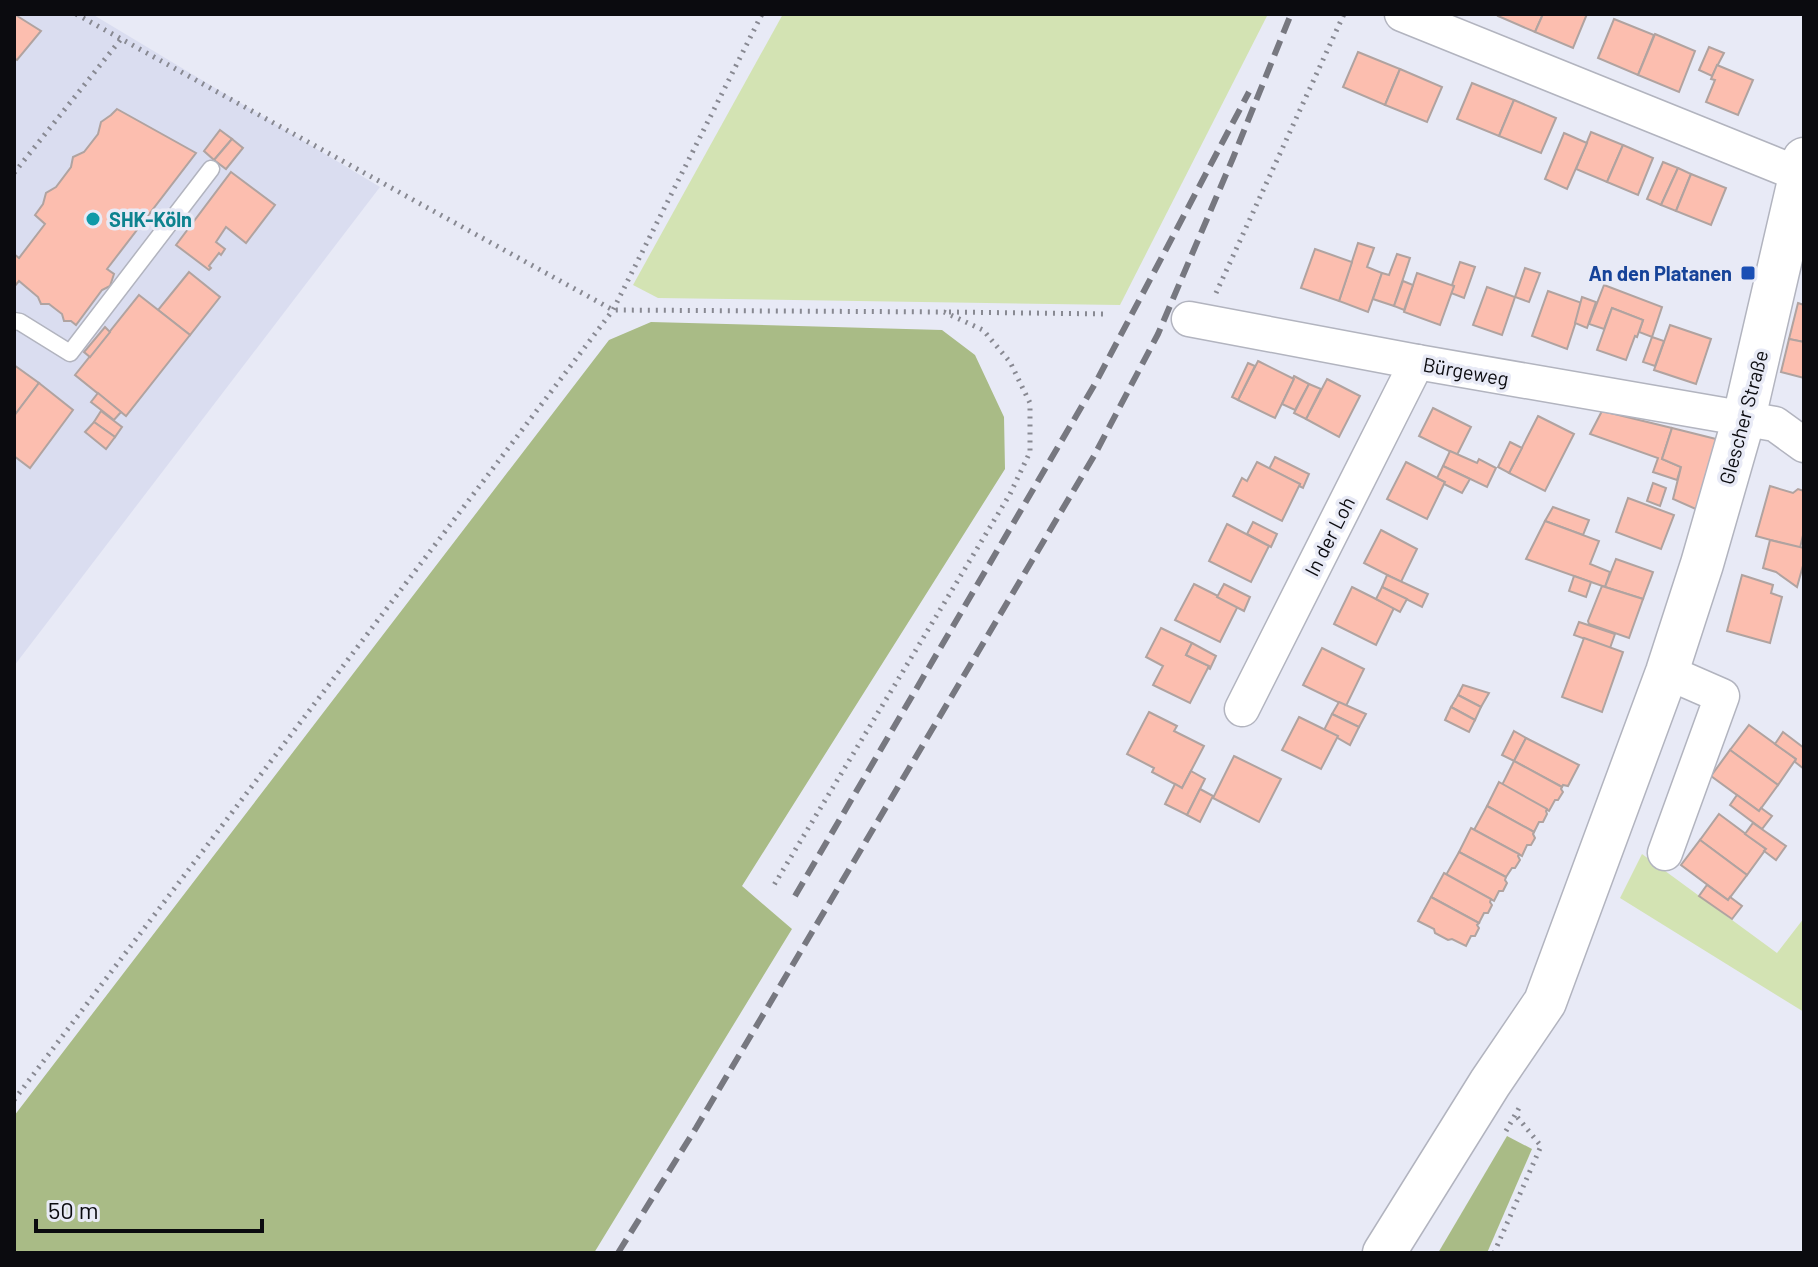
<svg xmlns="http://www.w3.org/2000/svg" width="1818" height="1267" font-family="Barlow,sans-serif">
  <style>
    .built { fill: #daddf0 }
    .green { fill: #d3e3b3 }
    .forest { fill: #a9bb86 }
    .building { fill: #fcbeaf; stroke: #b0a3a0; stroke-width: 2 }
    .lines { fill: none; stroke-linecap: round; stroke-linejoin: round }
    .service-casing { stroke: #b2b4bf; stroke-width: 19 }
    .minor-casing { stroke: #b2b4bf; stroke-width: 37 }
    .tertiary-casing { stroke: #b2b4bf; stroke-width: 45 }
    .path { stroke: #888992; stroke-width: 5; stroke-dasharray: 2 6; stroke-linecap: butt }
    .service { stroke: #fff; stroke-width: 16 }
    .minor { stroke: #fff; stroke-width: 34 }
    .tertiary { stroke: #fff; stroke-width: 42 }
    .rail { stroke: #777880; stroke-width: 6; stroke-dasharray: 16 8; stroke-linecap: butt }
    .culture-dot { fill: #0f9aa8; stroke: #e8eaf6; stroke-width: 3 }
    .transit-dot { fill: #1a4fb4; stroke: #e8eaf6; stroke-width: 3 }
    .labels { text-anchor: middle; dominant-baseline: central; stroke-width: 7; stroke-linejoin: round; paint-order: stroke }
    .culture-label { font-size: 20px; font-weight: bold; fill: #0d838f; stroke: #e8eaf6; text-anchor: start }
    .transit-label { font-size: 20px; font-weight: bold; fill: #164399; stroke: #e8eaf6; text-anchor: end }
    .street-label { font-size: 20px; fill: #0b0b0f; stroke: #e8eaf6 }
  </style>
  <rect width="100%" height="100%" fill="#e8eaf6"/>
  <!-- built -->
  <path class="built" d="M14,14H92L380,187L14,666Z"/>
  <!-- green -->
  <g class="green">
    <path d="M783,14H1268L1120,305L658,298L633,285Z"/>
    <path d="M1642,854L1777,953L1804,918V1012L1620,898Z"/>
  </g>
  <!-- forest -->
  <g class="forest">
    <path d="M651,322L942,330L975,355L1004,417L1005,469L742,886L792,929L594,1253H14V1116L609,340Z"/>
    <path d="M1507,1136L1532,1149L1487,1253H1438Z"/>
  </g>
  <!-- building -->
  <g class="building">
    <path d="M14,14L41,31L17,60L14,58Z"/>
    <path d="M1499,14H1543L1535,32L1498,16Z"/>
    <path d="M1543,14H1587L1573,48L1535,32Z"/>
    <path d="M1614,19L1654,35L1638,75L1598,58Z"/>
    <path d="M1655,34L1695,51L1679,92L1638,75Z"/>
    <path d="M1709,47L1724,53L1712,76L1699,70Z"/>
    <path d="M1358,52L1400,69L1385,105L1343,87Z"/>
    <path d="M1717,65L1753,80L1738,115L1706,102L1715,80L1711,79Z"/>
    <path d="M1400,69L1442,87L1427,122L1385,105Z"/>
    <path d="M1472,83L1514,100L1499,136L1457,119Z"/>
    <path d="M1514,100L1556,118L1541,153L1499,136Z"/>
    <path d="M117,109L196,153L107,269L114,274L110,286L102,290L76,325L71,321H64L62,314L49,304H41L38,297L19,281L14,287V254L19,258L45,224L35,215L43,204L46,193L56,187L71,167L73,157L84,152L98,134L101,122L111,115Z"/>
    <path d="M220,130L232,139L214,160L204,151Z"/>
    <path d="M1591,132L1623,145L1607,182L1576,169Z"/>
    <path d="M1564,133L1587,143L1567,189L1545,179Z"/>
    <path d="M232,139L243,148L226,169L214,160Z"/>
    <path d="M1623,145L1653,158L1638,195L1607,182Z"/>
    <path d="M1663,162L1678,168L1661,205L1647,199Z"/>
    <path d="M1678,168L1691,174L1676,211L1661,205Z"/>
    <path d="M231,172L275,205L246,243L226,227L216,242L225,249L221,255L219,253L209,266L211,268L209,270L176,245Z"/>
    <path d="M1691,174L1726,188L1711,225L1676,211Z"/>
    <path d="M1358,243L1374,248L1367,267L1382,273L1368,312L1339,301Z"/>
    <path d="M1315,249L1352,262L1339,301L1301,288Z"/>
    <path d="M1397,254L1410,258L1394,306L1373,299L1382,273L1389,275Z"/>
    <path d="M1460,262L1475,267L1464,298L1451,293L1454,286L1452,285Z"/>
    <path d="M1525,268L1540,273L1529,302L1515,297Z"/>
    <path d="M189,272L220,297L190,335L158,310Z"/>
    <path d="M1417,273L1454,286L1440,325L1404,312Z"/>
    <path d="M1403,281L1413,285L1404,310L1394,306Z"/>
    <path d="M1604,285L1662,307L1652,337L1639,332L1643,320L1612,308L1604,329L1589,324Z"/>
    <path d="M1487,287L1515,297L1502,335L1473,325Z"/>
    <path d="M1548,291L1582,303L1567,349L1532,336Z"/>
    <path d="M139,295L190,335L126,416L75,375Z"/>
    <path d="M1582,297L1596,302L1587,328L1575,323Z"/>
    <path d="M1798,303L1804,305V342L1789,339Z"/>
    <path d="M1612,308L1643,320L1637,337L1635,336L1626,360L1597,350Z"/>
    <path d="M1670,325L1711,339L1696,384L1654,370Z"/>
    <path d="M105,327L110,332L90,357L84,352Z"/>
    <path d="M1652,337L1664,341L1655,366L1643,362Z"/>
    <path d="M1789,339L1804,342V378L1781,372Z"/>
    <path d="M1258,361L1294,379L1275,418L1238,400Z"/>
    <path d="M1248,363L1255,366L1238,400L1232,397Z"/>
    <path d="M14,365L39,383L14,416Z"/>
    <path d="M1294,376L1309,384L1295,410L1282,404L1294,379L1293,378Z"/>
    <path d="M1327,379L1360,396L1339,437L1306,419Z"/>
    <path d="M39,383L73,410L30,468L14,456V416Z"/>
    <path d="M1309,384L1321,389L1306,419L1294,413Z"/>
    <path d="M98,393L121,412L114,420L91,402Z"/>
    <path d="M1433,408L1471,427L1457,455L1419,436Z"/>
    <path d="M101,411L122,427L115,437L94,422Z"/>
    <path d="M1602,411L1672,428L1662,459L1681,467L1677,480L1653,472L1658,458L1590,434Z"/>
    <path d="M1538,416L1574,434L1545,491L1509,473Z"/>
    <path d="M94,422L115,437L106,449L85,432Z"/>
    <path d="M1672,428L1716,439L1698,510L1673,499L1681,467L1662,459Z"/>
    <path d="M1510,442L1522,448L1509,473L1498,467Z"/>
    <path d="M1450,451L1477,463L1479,459L1496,468L1487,487L1443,466Z"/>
    <path d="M1275,457L1309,474L1303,488L1299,486L1300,484L1269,469Z"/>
    <path d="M1257,462L1300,484L1282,521L1233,496L1242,478L1247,481Z"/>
    <path d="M1406,462L1445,482L1427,519L1387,499Z"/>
    <path d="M1443,466L1470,479L1462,493L1444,484L1445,482L1437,478Z"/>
    <path d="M1653,483L1666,488L1660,506L1647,501Z"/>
    <path d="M1770,486L1793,493L1798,489L1804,491V531L1800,548L1756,536Z"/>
    <path d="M1628,498L1674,515L1661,549L1616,532Z"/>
    <path d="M1553,507L1589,520L1583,535L1545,521Z"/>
    <path d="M1545,521L1599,541L1590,564L1610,572L1605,587L1526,559Z"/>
    <path d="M1253,522L1277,534L1271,547L1247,534Z"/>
    <path d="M1227,524L1269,546L1251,582L1209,561Z"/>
    <path d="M1381,530L1417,549L1401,582L1364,563Z"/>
    <path d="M1770,540L1804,548V562L1797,587L1776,572L1763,568Z"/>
    <path d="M1616,559L1653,572L1643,599L1605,587Z"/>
    <path d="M1387,575L1428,594L1422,607L1382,587Z"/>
    <path d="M1742,575L1773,585L1771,593L1782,597L1770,643L1727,631Z"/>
    <path d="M1574,576L1591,582L1586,597L1569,591Z"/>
    <path d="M1194,584L1238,606L1220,642L1175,620Z"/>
    <path d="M1224,584L1250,597L1244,611L1217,597Z"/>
    <path d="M1602,586L1643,599L1629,638L1589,624L1588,621Z"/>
    <path d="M1352,587L1394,608L1376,645L1334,624Z"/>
    <path d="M1382,587L1407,599L1400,612L1376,599Z"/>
    <path d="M1579,622L1615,634L1610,648L1574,635Z"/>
    <path d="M1161,628L1192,643L1186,655L1209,666L1190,703L1153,685L1163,666L1146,657Z"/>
    <path d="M1584,638L1623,652L1602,712L1562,697Z"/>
    <path d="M1192,643L1216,656L1210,669L1208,668L1209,666L1186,655Z"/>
    <path d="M1322,648L1364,669L1346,706L1303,685Z"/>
    <path d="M1463,685L1489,693L1481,707L1458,695Z"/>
    <path d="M1458,695L1481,707L1475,720L1451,707Z"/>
    <path d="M1339,702L1366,714L1359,727L1332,714Z"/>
    <path d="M1451,707L1475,720L1469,732L1445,720Z"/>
    <path d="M1149,712L1177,726L1174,731L1204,746L1182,788L1152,772L1154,768L1127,754Z"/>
    <path d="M1332,714L1359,727L1350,745L1324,730Z"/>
    <path d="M1299,717L1338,736L1321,769L1282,750Z"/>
    <path d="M1749,725L1796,759L1778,785L1730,750Z"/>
    <path d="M1514,731L1526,738L1514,761L1502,755Z"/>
    <path d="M1783,732L1804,748V769L1795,762L1796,759L1775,744Z"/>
    <path d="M1526,738L1579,765L1568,786L1563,785L1562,787L1514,761Z"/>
    <path d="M1730,750L1778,785L1759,811L1711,776Z"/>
    <path d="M1234,756L1281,779L1259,822L1213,798Z"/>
    <path d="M1514,761L1562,787L1561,789L1563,792L1558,800H1555L1549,811L1502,785Z"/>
    <path d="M1191,771L1205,779L1187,815L1165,804L1175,784L1182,788Z"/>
    <path d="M1499,782L1547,809L1546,811L1547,814L1543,822H1539L1534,832L1487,806Z"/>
    <path d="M1200,789L1213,796L1200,822L1187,815Z"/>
    <path d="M1737,795L1759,811L1761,808L1772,816L1762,829L1730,805Z"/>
    <path d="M1487,806L1534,832L1533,834L1535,838L1531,845H1527L1522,856L1474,830Z"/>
    <path d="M1719,814L1766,849L1747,875L1700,840Z"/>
    <path d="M1753,823L1786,846L1776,860L1764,851L1766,849L1745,834Z"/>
    <path d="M1471,828L1519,854L1518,856L1520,860L1515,868H1512L1506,877L1459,852Z"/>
    <path d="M1700,840L1747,875L1728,900L1681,865Z"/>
    <path d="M1459,852L1506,877L1505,880L1507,883L1503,891H1499L1494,901L1446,875Z"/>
    <path d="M1444,873L1491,899L1490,902L1492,905L1488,913H1484L1479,923L1431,897Z"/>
    <path d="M1707,885L1728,900L1730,897L1742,906L1732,919L1699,896Z"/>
    <path d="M1431,897L1479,923L1477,925L1479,928L1475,936H1471L1466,946L1452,939L1448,940L1435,933L1434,929L1418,921Z"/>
  </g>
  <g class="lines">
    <defs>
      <path id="service" d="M14,321L20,322L70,353L211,169"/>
      <g id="minor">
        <path d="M1402,14L1801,175"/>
        <path d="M1189,319L1417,362L1775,424L1804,445"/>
        <path d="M1242,709L1417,362"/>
        <path d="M1665,853L1722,696L1667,672"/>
      </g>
      <path id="tertiary" d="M1384,1253L1490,1083L1545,1002L1667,672L1702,564L1744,418L1804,159"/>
    </defs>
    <!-- service casing -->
    <use href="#service" class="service-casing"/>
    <!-- minor casing -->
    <use href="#minor" class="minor-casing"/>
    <!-- tertiary casing -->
    <use href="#tertiary" class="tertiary-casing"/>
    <!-- path -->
    <g class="path">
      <path d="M76,14L613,310L944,312L983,330L1010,362L1030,403V452L1010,494L774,885"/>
      <path d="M14,173L121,39"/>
      <path d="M1216,293L1344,14"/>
      <path d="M949,312L1108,314"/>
      <path d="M14,1100L613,310L762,14"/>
      <path d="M1506,1131L1519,1108"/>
      <path d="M1494,1253L1541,1146L1514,1113"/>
    </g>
    <!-- service -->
    <use href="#service" class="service"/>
    <!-- minor -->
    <use href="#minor" class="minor"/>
    <!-- tertiary -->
    <use href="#tertiary" class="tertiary"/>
    <!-- rail -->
    <g class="rail">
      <path d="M795,896L1096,382L1249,92"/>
      <path d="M618,1253L696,1128L1094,456L1158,334L1233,158L1291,14"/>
    </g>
  </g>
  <!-- markers -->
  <circle class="culture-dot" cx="93" cy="219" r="8"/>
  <rect class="transit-dot" x="1740" y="265" width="16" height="16" rx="4"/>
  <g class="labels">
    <!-- culture labels -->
    <g class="culture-label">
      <text x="109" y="219">SHK-Köln</text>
    </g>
    <!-- transit labels -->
    <g class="transit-label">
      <text x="1732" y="273">An den Platanen</text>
    </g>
    <!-- street labels -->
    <g class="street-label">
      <text transform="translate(1466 371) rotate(10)">Bürgeweg</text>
      <text transform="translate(1743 417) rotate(-75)">Glescher Straße</text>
      <text transform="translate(1329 536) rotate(-63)">In der Loh</text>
    </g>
  </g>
  <!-- border -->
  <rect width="1818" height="1267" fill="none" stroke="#0b0b0f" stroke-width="32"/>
  <!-- scale -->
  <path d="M36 1219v12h226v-12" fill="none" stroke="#0b0b0f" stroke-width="4"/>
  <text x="48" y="1219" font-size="24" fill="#0b0b0f" stroke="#e8eaf6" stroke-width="6" paint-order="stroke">50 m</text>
</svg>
